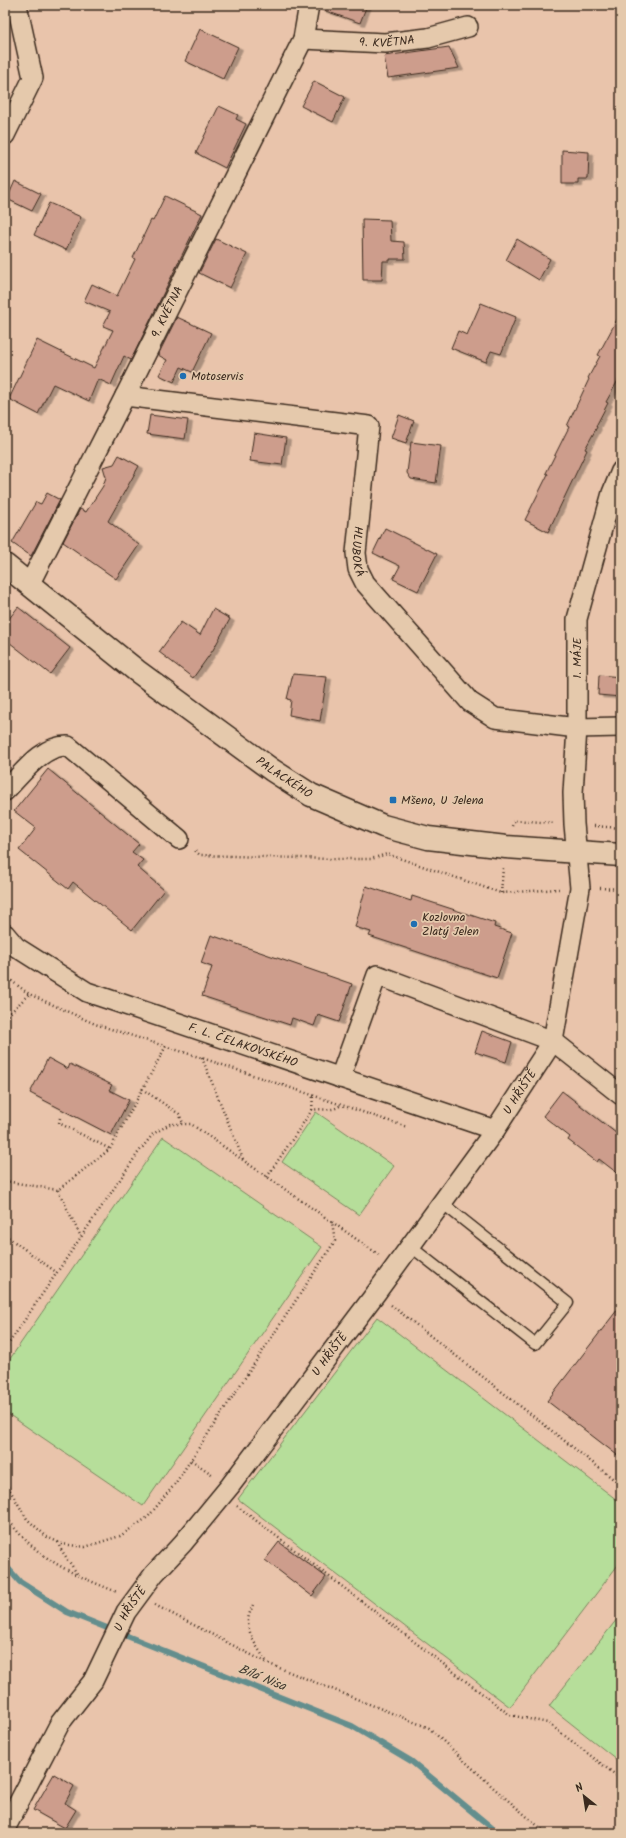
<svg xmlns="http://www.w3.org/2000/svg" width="626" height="1838" font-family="Kalam,sans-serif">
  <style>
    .green { fill: #b6de9a; stroke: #78845c }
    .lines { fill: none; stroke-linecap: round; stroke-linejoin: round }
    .stream { stroke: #648e8d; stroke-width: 6 }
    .building { fill: #cd9d8c; stroke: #3b2a1e; filter: url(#shadow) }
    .service-casing { stroke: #3b2a1e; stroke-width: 13 }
    .minor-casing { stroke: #3b2a1e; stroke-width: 22 }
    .tertiary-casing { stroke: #3b2a1e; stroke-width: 25 }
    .path { stroke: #3b2a1e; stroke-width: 2.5; stroke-dasharray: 1 3; stroke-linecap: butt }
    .service { stroke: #e5c9ac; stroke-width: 10 }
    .minor { stroke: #e5c9ac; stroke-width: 19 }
    .tertiary { stroke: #e5c9ac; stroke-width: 22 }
    .poi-dot { fill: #1f6fb2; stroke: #e5c9ac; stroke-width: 1.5 }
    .labels { text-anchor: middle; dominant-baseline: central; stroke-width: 3.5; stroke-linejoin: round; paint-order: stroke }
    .street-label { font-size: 12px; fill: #3b2a1e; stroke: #e5c9ac }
    .poi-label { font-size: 12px; fill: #3b2a1e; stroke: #e5c9ac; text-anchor: start }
    .water-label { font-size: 13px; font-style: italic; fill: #423b30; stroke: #e5c9ac }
  </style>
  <defs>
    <filter id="shadow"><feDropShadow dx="4.5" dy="2.5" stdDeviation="0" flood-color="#0004"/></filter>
  </defs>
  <rect width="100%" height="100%" fill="#e9c4ab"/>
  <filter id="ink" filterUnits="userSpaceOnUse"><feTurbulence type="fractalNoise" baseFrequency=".025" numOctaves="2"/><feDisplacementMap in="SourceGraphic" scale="8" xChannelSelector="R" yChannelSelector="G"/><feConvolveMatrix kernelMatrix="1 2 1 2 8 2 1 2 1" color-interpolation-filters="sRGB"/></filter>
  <g filter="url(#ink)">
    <!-- green -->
    <g class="green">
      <path d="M316,1112L394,1166L359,1215L282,1162Z"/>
      <path d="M163,1137L322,1247L143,1506L5,1412V1366Z"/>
      <path d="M377,1317L621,1503V1561L510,1707L238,1499Z"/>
      <path d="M621,1614V1763L549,1706Z"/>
    </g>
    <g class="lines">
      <!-- stream -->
      <path class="stream" d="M5,1565L20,1582L67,1612L352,1726L411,1761L498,1833"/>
    </g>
    <!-- building -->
    <g class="building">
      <path d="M320,5H367L360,23L320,9Z"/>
      <path d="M200,29L238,47L223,79L185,61Z"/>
      <path d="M449,47L459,68L388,78L384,56Z"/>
      <path d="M314,81L345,97L333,122L301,106Z"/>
      <path d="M219,106L238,115L236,119L246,124L225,168L196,153Z"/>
      <path d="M562,150L589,152L588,179H578V184H562Z"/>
      <path d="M15,181L41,194L32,211L7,199Z"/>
      <path d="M165,196L202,214L131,360L124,356L111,385L98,379L89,401L53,384L38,414L9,399L37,340L94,368L113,330L103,326L110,312L84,301L92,284L117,296L135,259L133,258L151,220L153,221Z"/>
      <path d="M49,203L81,217L66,250L34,235Z"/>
      <path d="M362,219L390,220L391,241L404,242L405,259H390V261H383L382,280H363Z"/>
      <path d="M216,239L247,254L230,288L199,273Z"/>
      <path d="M517,239L550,259L539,280L506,260Z"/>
      <path d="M481,303L516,317L501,354L491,351L486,362L451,348L458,331L467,335Z"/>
      <path d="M621,312V375L606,402L608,403L596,426L597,427L585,449L587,450L548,532L525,520L548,474L546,473L569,427L567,426L589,379L588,378L600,356L598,355Z"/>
      <path d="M177,317L211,333L192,372L181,367L174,382L159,375L167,360L158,355Z"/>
      <path d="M150,415L188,420L185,439L147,434Z"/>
      <path d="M399,415L414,421L406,443L391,438Z"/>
      <path d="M254,433L286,438L282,465L250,461Z"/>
      <path d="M411,442L441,446L436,483L411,479L407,473Z"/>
      <path d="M119,455L139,466L108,521L139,545L116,579L63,542L80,509L86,512L103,486L106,477L103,467L114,464Z"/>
      <path d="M47,493L60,500L31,556L12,543L36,502L41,504Z"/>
      <path d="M385,528L437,554L418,591L393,579L400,566L373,553Z"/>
      <path d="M18,607L70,648L50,674L5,639V624Z"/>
      <path d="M213,609L230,619L213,650L193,678L159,652L181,622L200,635Z"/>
      <path d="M293,674L327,677L320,721L289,715L291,700L287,699Z"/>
      <path d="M599,675L621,677V697L598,695Z"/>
      <path d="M48,769L139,844L132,852L143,860L137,867L164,890L132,930L73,882L68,889L19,850L36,828L14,811Z"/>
      <path d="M366,886L411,901L412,896L495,923L494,927L512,933L497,978L369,936L371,932L355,927Z"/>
      <path d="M211,935L352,984L339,1022L318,1015L314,1026L292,1018L290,1025L202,996L212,967L201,963Z"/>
      <path d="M482,1031L512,1042L506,1062L475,1052Z"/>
      <path d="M48,1058L68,1069L70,1064L112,1085L109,1090L129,1100L111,1135L30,1093Z"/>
      <path d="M562,1091L621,1137V1176L599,1159L597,1162L568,1140L570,1137L543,1116Z"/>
      <path d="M621,1305V1458L547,1401Z"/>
      <path d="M279,1542L326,1577L312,1596L265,1560Z"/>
      <path d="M54,1774L74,1786L65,1803L76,1810L65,1828L33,1810Z"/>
    </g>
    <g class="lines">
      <defs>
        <path id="service" d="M410,1246L535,1344L568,1303L442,1203"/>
        <g id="minor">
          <path id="s1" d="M303,39L385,43L428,38L468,27"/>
          <path d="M5,135L33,78L17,5"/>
          <path id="s2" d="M125,396L369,426L356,553L358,569L365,583L470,702L495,718L577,728L621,727"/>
          <path id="s3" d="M29,585L125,396L303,39L309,5"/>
          <path d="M5,791C23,773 42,745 68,746L179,839"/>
          <path id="s4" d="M5,934L16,947L87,992L495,1130"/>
          <path d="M340,1078L377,975L553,1041L621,1095"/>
          <path id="s5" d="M5,1829L60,1723L93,1681L126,1612L154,1574L183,1543L230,1486L376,1293L495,1130L553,1041L580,888L574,824L573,793L577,728V619L612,493L621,471"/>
        </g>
        <g id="tertiary">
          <path id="s6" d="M5,565L137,671L272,770L311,795L383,826L428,838L506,847L621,855"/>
        </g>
      </defs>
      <!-- service casing -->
      <use href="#service" class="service-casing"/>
      <!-- minor casing -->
      <use href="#minor" class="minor-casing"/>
      <!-- tertiary casing -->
      <use href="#tertiary" class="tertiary-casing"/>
      <!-- path -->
      <g class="path">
        <path d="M512,826L514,820L555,823"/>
        <path d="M594,826L621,828"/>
        <path d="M195,851L200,855L332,859H371L387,854L501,893L559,889"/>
        <path d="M600,888L621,889"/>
        <path d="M501,893L503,868"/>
        <path d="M5,976L29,994L95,1024L202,1058L407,1127"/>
        <path d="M5,1018L29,994"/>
        <path d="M202,1058L243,1159"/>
        <path d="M142,1089L179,1114L183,1123"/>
        <path d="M312,1110L313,1095"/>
        <path d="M60,1118L59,1123L110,1149"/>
        <path d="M267,1177L312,1110C322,1108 333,1112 341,1105"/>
        <path d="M5,1181L58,1190L110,1149L166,1046"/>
        <path d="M58,1190L81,1237"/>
        <path d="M332,1222L379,1255"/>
        <path d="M5,1235L56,1272"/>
        <path d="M391,1305L621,1485"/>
        <path d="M5,1349L138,1153L153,1134L170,1124H191L332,1222L335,1241L175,1484L148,1517L120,1536L85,1547L62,1544L47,1537L27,1519L5,1482"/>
        <path d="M191,1460L213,1475"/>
        <path d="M237,1506L510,1715L548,1723L621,1779"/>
        <path d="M5,1515C34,1558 70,1573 117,1592"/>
        <path d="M58,1542L60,1548L78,1575"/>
        <path d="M155,1605L267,1663L429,1728L496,1790L546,1833"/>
        <path d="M253,1605C251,1610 248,1616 248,1621C248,1636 259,1650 267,1662"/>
      </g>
      <!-- service -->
      <use href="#service" class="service"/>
      <!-- minor -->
      <use href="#minor" class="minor"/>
      <!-- tertiary -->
      <use href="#tertiary" class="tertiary"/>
    </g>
  </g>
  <!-- markers -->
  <g class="poi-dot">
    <circle cx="183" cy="376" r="4"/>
    <rect x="389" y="796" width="8" height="8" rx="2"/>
    <circle cx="414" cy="924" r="4"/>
  </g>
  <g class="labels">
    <!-- street labels -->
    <g class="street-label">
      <text stroke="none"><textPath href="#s1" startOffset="84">9. KVĚTNA</textPath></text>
      <text stroke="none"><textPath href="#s3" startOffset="306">9. KVĚTNA</textPath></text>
      <text stroke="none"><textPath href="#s2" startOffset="372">HLUBOKÁ</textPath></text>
      <text transform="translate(577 658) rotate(-90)">1. MÁJE</text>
      <text stroke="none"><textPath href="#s6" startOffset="351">PALACKÉHO</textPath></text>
      <text stroke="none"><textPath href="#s4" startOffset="266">F. L. ČELAKOVSKÉHO</textPath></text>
      <text stroke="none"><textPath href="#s5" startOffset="902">U HŘIŠTĚ</textPath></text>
      <text stroke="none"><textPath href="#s5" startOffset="578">U HŘIŠTĚ</textPath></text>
      <text stroke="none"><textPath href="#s5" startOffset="254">U HŘIŠTĚ</textPath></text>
    </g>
    <!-- poi labels -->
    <g class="poi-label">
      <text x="191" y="376">Motoservis</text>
      <text x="401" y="800">Mšeno, U Jelena</text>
      <text x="422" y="917">Kozlovna<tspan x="422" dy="14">Zlatý Jelen</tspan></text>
    </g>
    <!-- water labels -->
    <g class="water-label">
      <text transform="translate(262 1678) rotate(22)">Bílá Nisa</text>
    </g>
  </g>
  <!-- margin -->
  <rect width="626" height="1838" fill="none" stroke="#e5c9ac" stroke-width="20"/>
  <rect x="10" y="10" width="606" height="1818" fill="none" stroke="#3b2a1e" stroke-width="1.5" filter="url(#ink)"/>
  <!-- north arrow -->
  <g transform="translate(584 1796) rotate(330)" stroke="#e5c9ac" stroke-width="3" paint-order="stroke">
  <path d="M0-3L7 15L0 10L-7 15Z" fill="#3b2a1e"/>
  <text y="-6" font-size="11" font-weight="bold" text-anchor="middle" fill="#3b2a1e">N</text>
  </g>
</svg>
